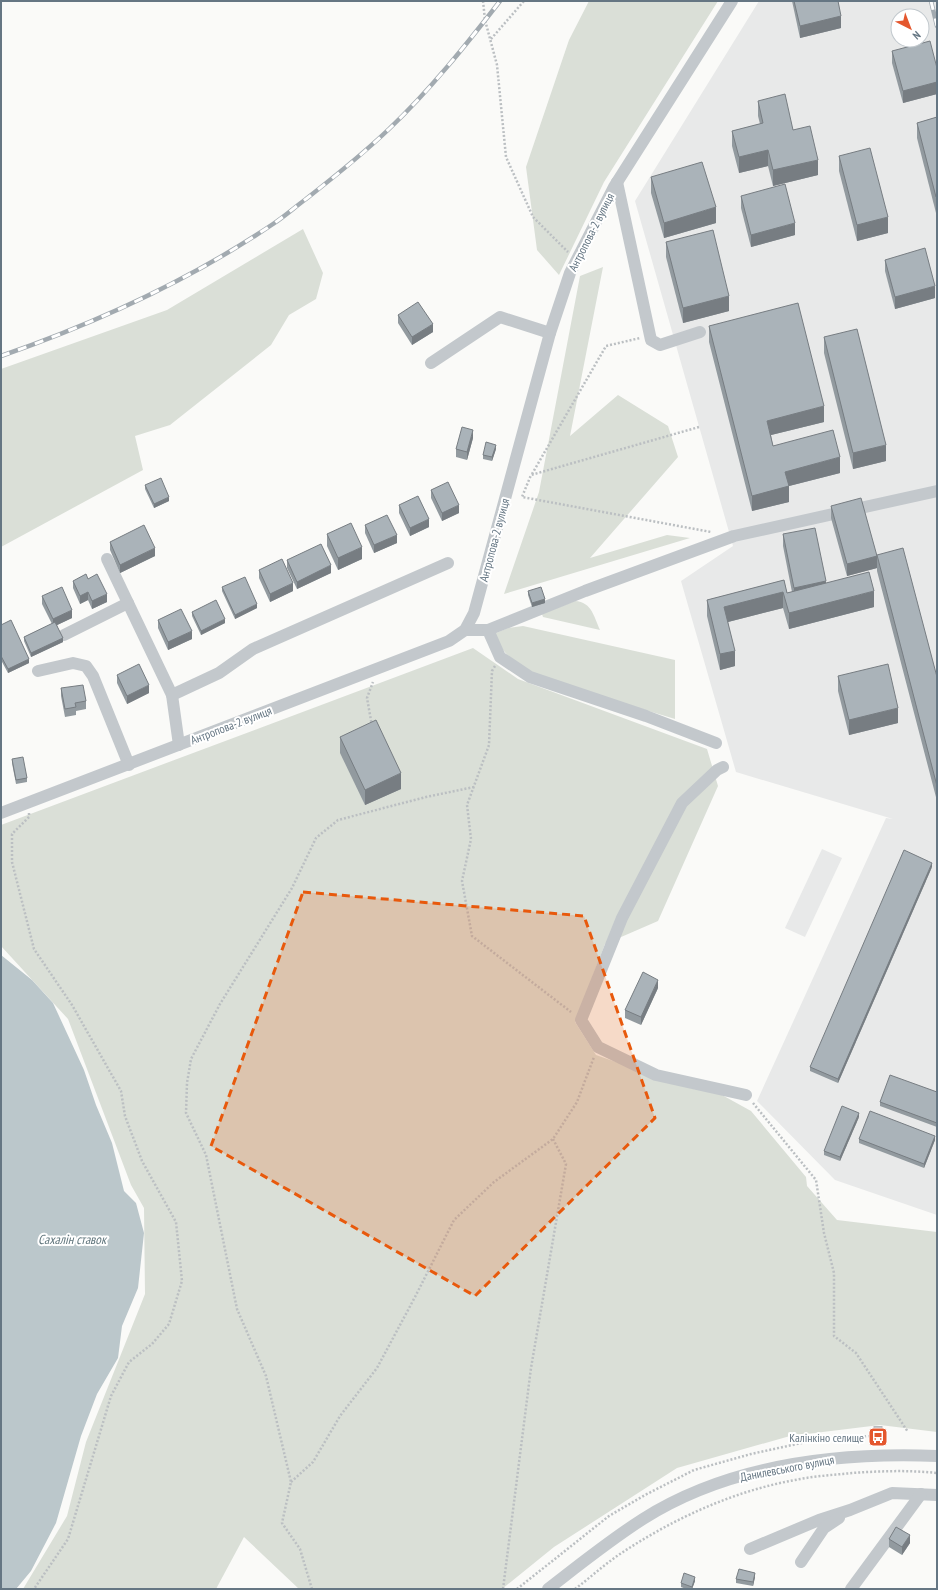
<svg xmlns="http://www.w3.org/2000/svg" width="938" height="1590" font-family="'PT Sans Narrow',sans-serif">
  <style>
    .built { fill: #e8e9e9; fill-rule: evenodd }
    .green { fill: #dadfd7 }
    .water { fill: #bbc7cb }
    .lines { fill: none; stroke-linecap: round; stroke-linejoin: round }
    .path { stroke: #bbbfc2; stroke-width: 2.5; stroke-dasharray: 2 2; stroke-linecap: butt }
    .minor { stroke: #c3c8cc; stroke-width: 12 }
    .rail-casing { stroke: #a2aab0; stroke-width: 4.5 }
    .rail { stroke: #fff; stroke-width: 3; stroke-dasharray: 9; stroke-linecap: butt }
    .wall { fill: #929a9f }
    .shaded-wall { fill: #777d82 }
    .building { fill: #aab3b9; stroke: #777d82 }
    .marked { fill: #e8590c; fill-opacity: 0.2; stroke: #e8590c; stroke-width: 3; stroke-dasharray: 8 5; stroke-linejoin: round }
    .labels { text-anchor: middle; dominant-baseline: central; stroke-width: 4; stroke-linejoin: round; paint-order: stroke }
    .street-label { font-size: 12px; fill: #657683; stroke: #fff }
    .poi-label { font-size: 12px; fill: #657683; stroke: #fff; text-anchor: end }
    .water-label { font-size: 13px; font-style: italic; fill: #60757c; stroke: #fff }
  </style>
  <rect width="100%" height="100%" fill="#fafaf8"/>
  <!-- built -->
  <g class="built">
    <path d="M759,1H937V1215L835,1180L757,1101L886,818L893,819L736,772L681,581L733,546L635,201ZM898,16H922V40H898Z"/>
    <path d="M822,849L842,858L805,937L785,928Z"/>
  </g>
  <!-- green -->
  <g class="green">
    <path d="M589,1H718L604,182L559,275L537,250L526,167L569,40Z"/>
    <path d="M303,229L323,273L316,299L289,315L271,345L170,425L135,436L143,470L1,547V369L167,310Z"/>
    <path d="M603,267L570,436L618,395L668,426L678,457L590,558L667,535L690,538L504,594L539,492L580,276Z"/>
    <path d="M575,601C592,602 594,617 600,630L543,617L542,614Z"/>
    <path d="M523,626L675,660V719L530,675C514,662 502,653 494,634L508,628Z"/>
    <path d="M473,648L518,679L707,749L718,786L658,921L605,944L575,1022L596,1055L693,1089L713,1090L751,1111L806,1177L807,1186L837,1220L937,1232V1432L880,1425L790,1436L677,1468L554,1547L502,1589H299L244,1537L216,1589H23L67,1516L86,1442L145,1294L144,1208L131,1185L68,1019L1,946V825Z"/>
  </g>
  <!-- water -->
  <path class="water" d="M1,955L32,980L53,1003L84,1070L96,1105L112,1143L124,1191L136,1203L144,1233L138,1288L122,1326L118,1358L97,1394L81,1436L56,1523L31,1571L16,1589H1Z"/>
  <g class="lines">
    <!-- path -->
    <g class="path">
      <path d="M483,1L485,20L497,65L506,157L533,217L568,252"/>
      <path d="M491,39L524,1"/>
      <path d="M699,427L531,475L522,497L711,532"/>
      <path d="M532,474L606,346L640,338"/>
      <path d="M495,666L492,671L489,745L467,805L471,839L462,881L472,936L571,1012"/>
      <path d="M372,726L367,698L373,682"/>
      <path d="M29,813V817L12,834V862L34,949L72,1005L121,1091L125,1116L142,1161L176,1222L182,1281L169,1324L152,1344L129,1362L111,1396L68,1539L34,1589"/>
      <path d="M753,1103L816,1180L824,1233L834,1273V1336L856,1353L908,1432"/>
      <path d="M291,1482L313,1462L340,1416L377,1368L415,1297L454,1220L494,1182L553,1139L577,1102L594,1057"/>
      <path d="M312,1589L300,1549L282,1523L291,1482L266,1376L237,1309L206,1155L186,1113L187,1083L191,1059L220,1004L292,888L316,838L338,820L426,797L474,787"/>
      <path d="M503,1589L531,1368L566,1164L553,1139"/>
      <path d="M517,1589L609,1516L645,1495L694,1470L751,1454L806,1442L870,1436"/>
      <path d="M575,1589C591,1577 606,1563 623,1552C675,1518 734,1491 795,1480C814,1476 833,1475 852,1473C880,1471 909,1470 937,1473"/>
    </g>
    <!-- minor -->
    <g class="minor">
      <path d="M617,182L651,340L660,345L700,332"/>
      <path d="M431,363L500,317L550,333"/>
      <path d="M107,559L172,695L179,745"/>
      <path d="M465,630H488L585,591L734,536L937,491"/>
      <path d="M488,630L500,657L530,677L646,716L716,743"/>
      <path d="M64,635L128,603"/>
      <path d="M38,671L73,663L86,666L93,676L129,765"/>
      <path d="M172,695L219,673L253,649L448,563"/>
      <path d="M723,767L717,770L682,803L622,918L581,1020L598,1047L656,1075L746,1095"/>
      <path d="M1,813L449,641L465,630L474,613L550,333L570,273L614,187L732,1"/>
      <path d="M750,1549L819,1520L850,1510L892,1493L937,1495"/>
      <path d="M801,1562L824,1528L839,1518"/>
      <path d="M548,1589C579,1565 610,1540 643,1519C730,1464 836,1452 937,1456"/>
      <path d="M851,1589L921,1494"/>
    </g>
    <defs>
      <g id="rail">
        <path d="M931,1L937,26"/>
        <path d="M1,356C96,323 190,280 273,224C285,216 295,207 306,199C334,177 363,154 389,129C430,90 466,45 500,1"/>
      </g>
    </defs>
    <!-- rail casing -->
    <use href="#rail" class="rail-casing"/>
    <!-- rail -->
    <use href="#rail" class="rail"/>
  </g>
  <!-- wall -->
  <g class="wall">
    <path d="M792,1H838L841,28L800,38Z"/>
    <path d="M892,51L937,68V94L903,103L892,63Z"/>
    <path d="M758,101L793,130L818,175L773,186L768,166L739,173L732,146V131L760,124L758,116Z"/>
    <path d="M937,117V212L936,213L917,138V123Z"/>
    <path d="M839,156L888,233L857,241L839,171Z"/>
    <path d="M651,177L716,223L664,238L651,193Z"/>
    <path d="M741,196L795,235L751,247L741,208Z"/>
    <path d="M666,242L729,311L683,323L666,257Z"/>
    <path d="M885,260L935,298L895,309L885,271Z"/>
    <path d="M398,315L433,332L412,345L398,323Z"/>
    <path d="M709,326L824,422L771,435L773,446L840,473L789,486V502L752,511L709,342Z"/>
    <path d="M824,337L886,461L853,469L824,353Z"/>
    <path d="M473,438L467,460L456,457V449Z"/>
    <path d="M496,449L492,461L483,459V455Z"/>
    <path d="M145,485L169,501L154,508L145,489Z"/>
    <path d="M431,490L459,513L442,521L431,498Z"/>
    <path d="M399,505L429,527L410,536L399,513Z"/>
    <path d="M831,506L877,555L937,677V801L877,571V568L847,576L831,518Z"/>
    <path d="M365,525L397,543L374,553L365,533Z"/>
    <path d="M327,534L362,559L338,570L327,546Z"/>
    <path d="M783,534L826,583L874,607L789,629L783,608L728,622L735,666L720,670L707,616V600L784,580L787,593L792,592L783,546Z"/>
    <path d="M110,542L155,556L120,573L110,550Z"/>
    <path d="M287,560L331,573L297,589L287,568Z"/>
    <path d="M259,570L293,591L270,602L259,578Z"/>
    <path d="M88,579L107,602L92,609L88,600L80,604L73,588V581Z"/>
    <path d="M222,587L257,608L235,619L222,591Z"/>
    <path d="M528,591L545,603L532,607L528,595Z"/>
    <path d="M42,596L72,618L57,625L63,642L31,657L24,641V637L52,624L42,604Z"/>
    <path d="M192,612L225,623L201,635L192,616Z"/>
    <path d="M158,620L192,639L168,650L158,628Z"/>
    <path d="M1,625L29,663L8,673L1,660Z"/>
    <path d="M117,675L149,693L127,704L117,683Z"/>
    <path d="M838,676L898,723L849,735L838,691Z"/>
    <path d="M61,688L86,701V709L76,711V715L65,717L61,696Z"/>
    <path d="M340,737L401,789L365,805L340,753Z"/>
    <path d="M12,759L27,778V782L16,784L12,763Z"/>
    <path d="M932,867L838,1083L810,1071V1067Z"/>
    <path d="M658,988L641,1025L625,1018V1010Z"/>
    <path d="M937,1092V1127L880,1106V1102Z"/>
    <path d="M859,1117L840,1161L824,1155V1151Z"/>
    <path d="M859,1139L935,1140L924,1168L859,1143Z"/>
    <rect x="874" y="1427" width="8" height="15"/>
    <path d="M889,1539L910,1543L902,1555L889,1547Z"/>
    <path d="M755,1577L753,1586L736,1583V1579Z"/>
    <path d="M695,1581L692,1589H686L681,1587V1583Z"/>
  </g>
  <!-- shaded-wall -->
  <g class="shaded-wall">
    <path d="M841,16V28L800,38V26Z"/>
    <path d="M937,82V94L903,103V91Z"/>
    <path d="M768,150V166L739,173V157Z"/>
    <path d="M818,160V175L773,186V170Z"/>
    <path d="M936,197H937V212L936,213Z"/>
    <path d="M716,207V223L664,238V223Z"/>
    <path d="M888,217V233L857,241V225Z"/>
    <path d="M795,223V235L751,247V235Z"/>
    <path d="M935,286V298L895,309V297Z"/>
    <path d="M729,296V311L683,323V308Z"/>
    <path d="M433,324V332L412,345V337Z"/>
    <path d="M824,406V422L767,436V421Z"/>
    <path d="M473,430V438L467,460V452Z"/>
    <path d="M496,445V449L492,461V457Z"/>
    <path d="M886,445V461L853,469V453Z"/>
    <path d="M840,457V473L789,486V502L752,511V496L785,472Z"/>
    <path d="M169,497V501L154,508V504Z"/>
    <path d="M459,505V513L442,521V513Z"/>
    <path d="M429,519V527L410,536V528Z"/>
    <path d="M397,535V543L374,553V545Z"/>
    <path d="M362,547V559L338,570V558Z"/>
    <path d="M155,548V556L120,573V565Z"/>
    <path d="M877,556V568L847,576V564Z"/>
    <path d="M331,565V573L297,589V582Z"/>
    <path d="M826,581V593L794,600V588Z"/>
    <path d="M293,583V591L270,602V594Z"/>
    <path d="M874,591V607L789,629V613Z"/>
    <path d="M88,592V600L80,604V596Z"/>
    <path d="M783,592V608L724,623V607Z"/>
    <path d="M107,594V602L92,609V601Z"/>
    <path d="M545,599V603L532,607V603Z"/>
    <path d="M257,604V608L235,619V615Z"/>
    <path d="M72,610V618L53,627V619Z"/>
    <path d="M225,619V623L201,635V631Z"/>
    <path d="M192,631V639L168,650V642Z"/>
    <path d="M63,638V642L31,657V653Z"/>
    <path d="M735,651V666L720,670V654Z"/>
    <path d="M29,659V663L8,673V669Z"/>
    <path d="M149,685V693L127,704V696Z"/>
    <path d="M898,708V723L849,735V720Z"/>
    <path d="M401,773V789L365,805V790Z"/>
    <path d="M932,863V867L838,1083V1079Z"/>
    <path d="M658,980V988L641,1025V1017Z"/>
    <path d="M859,1113V1117L840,1161V1157Z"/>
    <path d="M935,1136V1140L924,1168V1164Z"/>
    <path d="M910,1535V1543L902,1555V1547Z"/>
    <path d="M755,1573V1577L753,1586V1582Z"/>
    <path d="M695,1577V1581L692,1589V1587Z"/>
  </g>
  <!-- building -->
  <g class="building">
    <path d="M794,1H838L841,16L800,26Z"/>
    <path d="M930,41L937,68V82L903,91L892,51Z"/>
    <path d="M785,94L793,130L810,126L818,160L773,170L768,150L739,157L732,131L763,123L758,101Z"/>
    <path d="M937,117V197H936L917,123Z"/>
    <path d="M870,148L888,217L857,225L839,156Z"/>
    <path d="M702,162L716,207L664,223L651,177Z"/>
    <path d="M785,184L795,223L751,235L741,196Z"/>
    <path d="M713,230L729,296L683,308L666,242Z"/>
    <path d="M925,248L935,286L895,297L885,260Z"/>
    <path d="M418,302L433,324L412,337L398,315Z"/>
    <path d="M798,303L824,406L767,421L773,446L833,430L840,457L785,472L789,486L752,496L709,326Z"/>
    <path d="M857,329L886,445L853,453L824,337Z"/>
    <path d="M462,427L473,430L467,452L456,449Z"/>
    <path d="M486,442L496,445L492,457L483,455Z"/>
    <path d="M161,478L169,497L154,504L145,485Z"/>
    <path d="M448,482L459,505L442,513L431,490Z"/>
    <path d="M418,496L429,519L410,528L399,505Z"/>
    <path d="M861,498L877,556L847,564L831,506Z"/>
    <path d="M387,515L397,535L374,545L365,525Z"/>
    <path d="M351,523L362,547L338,558L327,534Z"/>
    <path d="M144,525L155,548L120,565L110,542Z"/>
    <path d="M815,528L826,581L794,588L783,534Z"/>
    <path d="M321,544L331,565L297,582L287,560Z"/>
    <path d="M903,548L937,677V786L877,555Z"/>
    <path d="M282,559L293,583L270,594L259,570Z"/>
    <path d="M869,572L874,591L789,613L783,592L724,607L735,651L720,654L707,600L784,580L787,593Z"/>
    <path d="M86,574L88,579L97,574L107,594L92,601L88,592L80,596L73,581Z"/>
    <path d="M245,577L257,604L235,615L222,587Z"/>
    <path d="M62,587L72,610L53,619L42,596Z"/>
    <path d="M541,587L545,599L532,603L528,591Z"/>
    <path d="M216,600L225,619L201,631L192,612Z"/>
    <path d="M181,609L192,631L168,642L158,620Z"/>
    <path d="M11,620L29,659L8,669L1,656V625Z"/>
    <path d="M55,622L63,638L31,653L24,637Z"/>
    <path d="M139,664L149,685L127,696L117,675Z"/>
    <path d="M888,664L898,708L849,720L838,676Z"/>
    <path d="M83,685L86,701L75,703L76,707L65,709L61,688Z"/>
    <path d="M376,720L401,773L365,790L340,737Z"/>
    <path d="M23,757L27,778L16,780L12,759Z"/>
    <path d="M904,850L932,863L838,1079L810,1067Z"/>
    <path d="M643,972L658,980L641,1017L625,1010Z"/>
    <path d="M890,1075L937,1092V1123L880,1102Z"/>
    <path d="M842,1106L859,1113L840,1157L824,1151Z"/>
    <path d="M870,1111L935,1136L924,1164L859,1139Z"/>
    <rect x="874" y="1427" width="8" height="11"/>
    <path d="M896,1527L910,1535L902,1547L889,1539Z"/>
    <path d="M739,1569L755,1573L753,1582L736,1579Z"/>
    <path d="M684,1573L695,1577L692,1587L681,1583Z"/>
  </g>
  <!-- marked area -->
  <path class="marked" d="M303,892L584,916L655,1118L475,1296L211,1146Z"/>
  <!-- icons -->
  <defs>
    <symbol id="bus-square" viewBox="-11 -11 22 22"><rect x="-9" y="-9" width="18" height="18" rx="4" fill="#e4572e" stroke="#fff"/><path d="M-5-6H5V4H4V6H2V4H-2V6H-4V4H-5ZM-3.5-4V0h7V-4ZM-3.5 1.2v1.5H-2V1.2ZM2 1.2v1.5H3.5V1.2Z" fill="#fff"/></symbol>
  </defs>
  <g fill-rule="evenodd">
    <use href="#bus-square" x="867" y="1426" width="22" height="22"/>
  </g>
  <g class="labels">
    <!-- street labels -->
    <g class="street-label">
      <text transform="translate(591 232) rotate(-63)">Антропова-2 вулиця</text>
      <text transform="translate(494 540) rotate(-75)">Антропова-2 вулиця</text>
      <text transform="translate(231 725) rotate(-21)">Антропова-2 вулиця</text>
      <text transform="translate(787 1468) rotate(-11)">Данилевського вулиця</text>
    </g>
    <!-- poi labels -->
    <g class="poi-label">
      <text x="864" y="1437">Калінкіно селище</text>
    </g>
    <!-- water labels -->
    <g class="water-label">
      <text x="72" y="1239">Сахалін ставок</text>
    </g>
  </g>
  <!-- border -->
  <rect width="938" height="1590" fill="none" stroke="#657683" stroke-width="4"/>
  <!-- north arrow -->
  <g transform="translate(910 28) rotate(138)"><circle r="19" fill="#ffffff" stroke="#c1c8cd"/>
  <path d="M0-3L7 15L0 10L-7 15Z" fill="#e4572e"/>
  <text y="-6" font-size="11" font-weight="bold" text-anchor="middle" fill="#657683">N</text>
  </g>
</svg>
